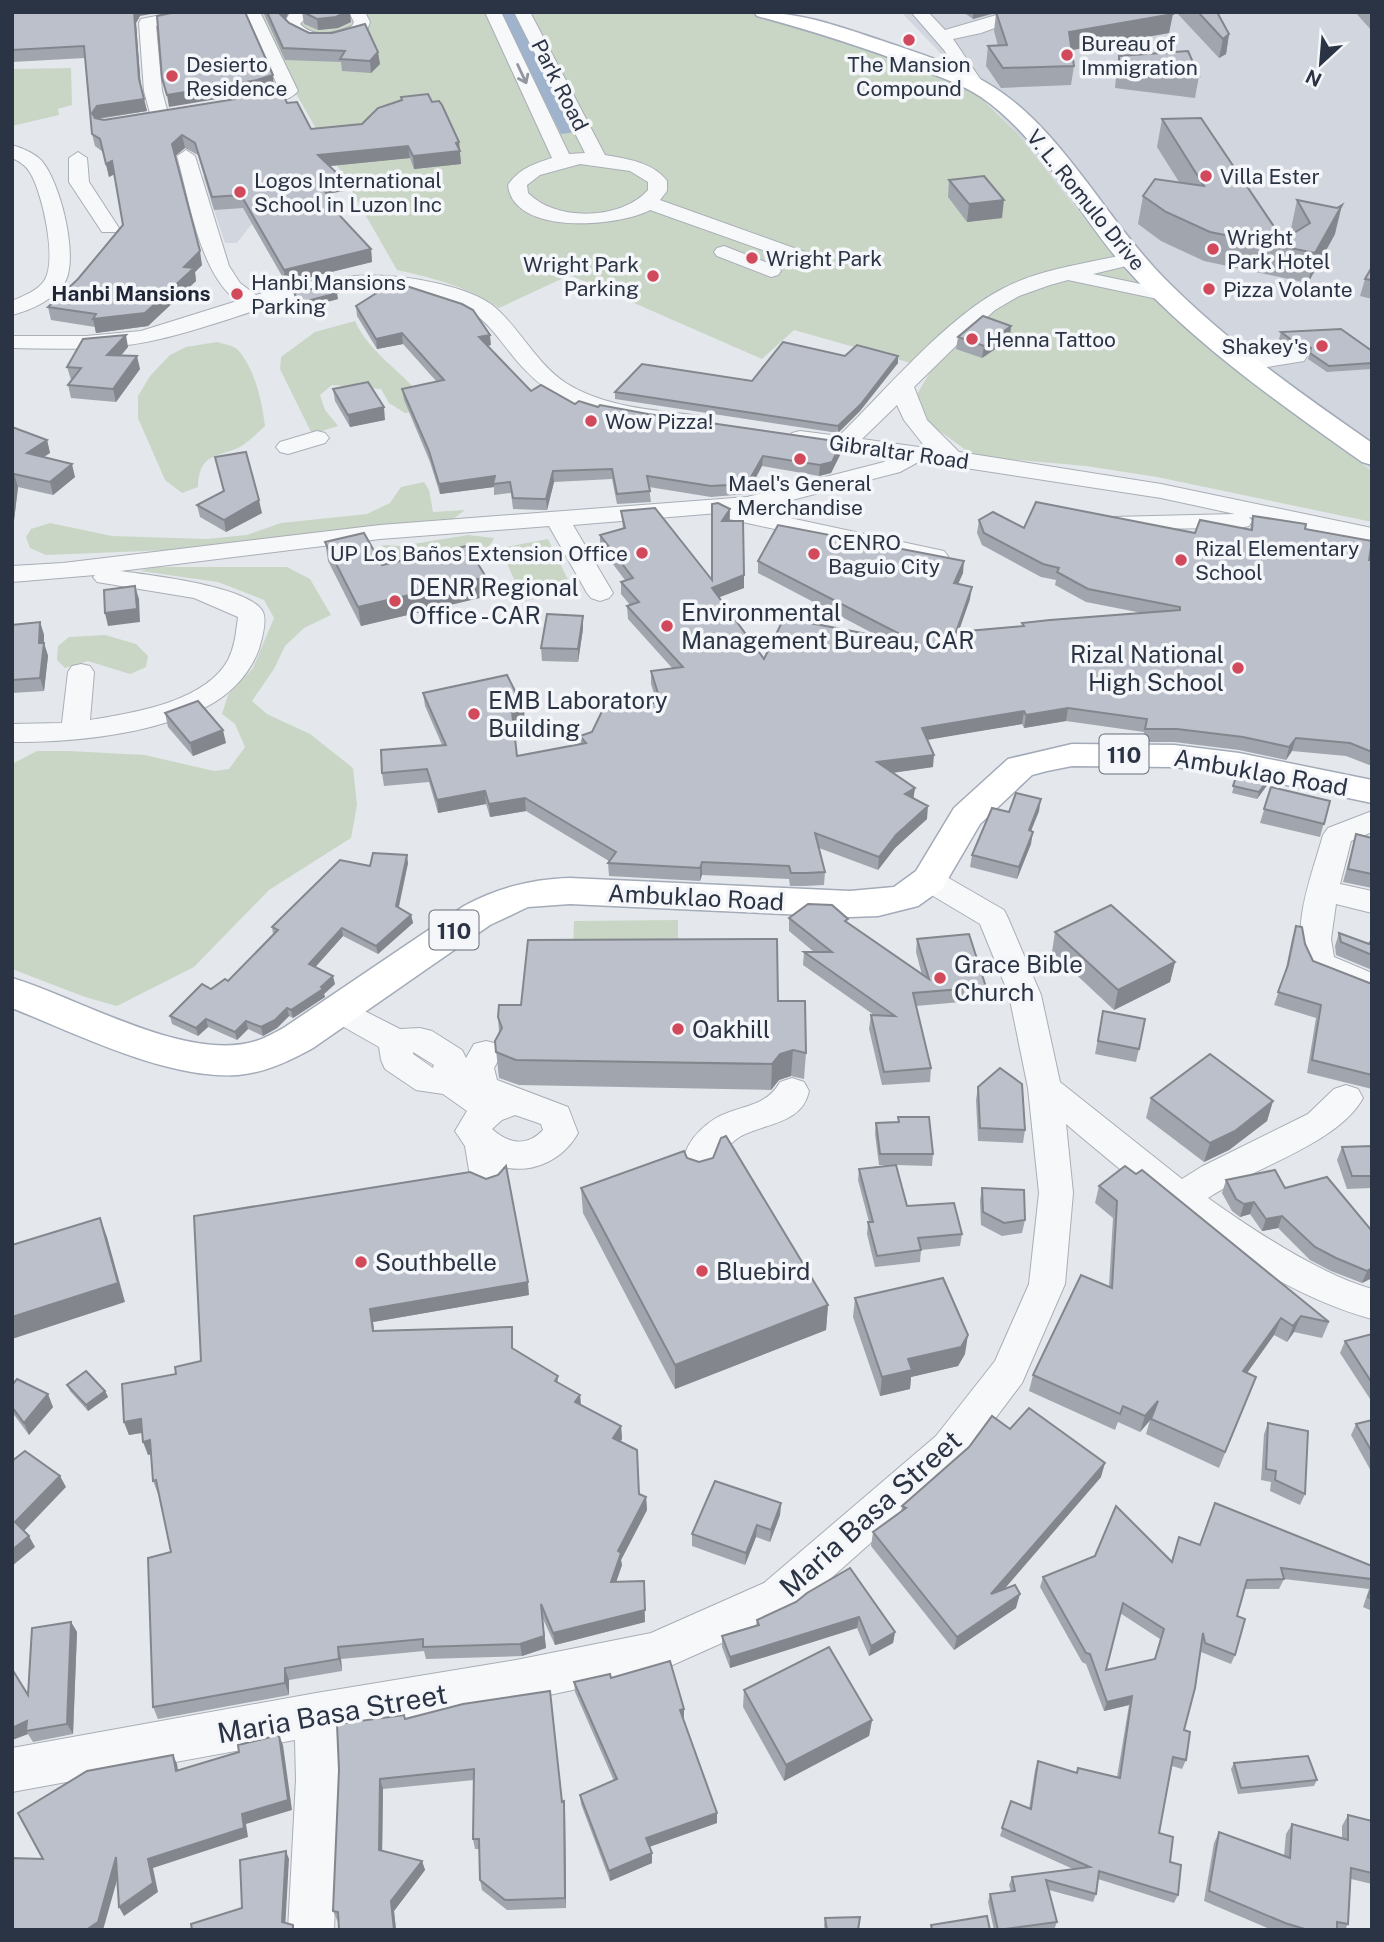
<svg xmlns="http://www.w3.org/2000/svg" width="1384" height="1942" font-family="'Public Sans',sans-serif">
  <style>
    .built { fill: #d2d6de }
    .green { fill: #c9d6c5 }
    .water { fill: #9fb4cc }
    .lines { fill: none; stroke-linecap: round; stroke-linejoin: round }
    .minor-casing { stroke: #a9aeb7; stroke-width: 2 }
    .major-casing { stroke: #a3abb8; stroke-width: 3 }
    .minor { fill: #f7f8fa; fill-rule: evenodd }
    .major { fill: #fff; fill-rule: evenodd }
    .wall { fill: #a1a5ae; fill-rule: evenodd }
    .shaded-wall { fill: #83868d }
    .building { fill: #bbc0ca; stroke: #83868d; stroke-width: 2; fill-rule: evenodd }
    .oneway { stroke: #9196a0 }
    .poi-dot { fill: #d1495b; stroke: #f4f6f9; stroke-width: 2.5 }
    .labels { text-anchor: middle; dominant-baseline: central; stroke-width: 7; stroke-linejoin: round; paint-order: stroke }
    .far-poi-label { font-size: 21px; fill: #2b3445; stroke: #f4f6f9; text-anchor: start }
    .far-street-label { font-size: 21px; fill: #2b3445; stroke: #f4f6f9 }
    .far-neighbourhood-label { font-size: 21px; font-weight: bold; fill: #1d2536; stroke: #f4f6f9 }
    .shield { fill: #f4f6f9; stroke: #676e7b; stroke-width: 2 }
    .shield-label { font-size: 23px; font-weight: bold; fill: #2b3445 }
    .poi-label { font-size: 24px; fill: #2b3445; stroke: #f4f6f9; text-anchor: start }
    .street-label { font-size: 24px; fill: #2b3445; stroke: #f4f6f9 }
    .near-street-label { font-size: 28px; fill: #2b3445; stroke: #f4f6f9 }
  </style>
  <rect width="100%" height="100%" fill="#e4e7ec"/>
  <!-- built -->
  <g class="built">
    <path d="M901,12H1372V470L1285,407L1130,277L1017,133Z"/>
    <path d="M255,169L283,207L250,226L237,243H225L203,177Z"/>
  </g>
  <!-- green -->
  <g class="green">
    <path d="M259,12H755L868,48L977,94L1017,133L1130,277L1285,407L1372,471V522L1157,477L1086,466L974,456L919,416L917,394L932,369L794,330L762,359L570,275L499,308C468,287 434,278 397,270L271,50Z"/>
    <path d="M71,68L72,105L58,109L59,115L12,126V69Z"/>
    <path d="M355,321C368,351 400,370 420,395L419,411L405,413L389,403L381,389L332,385L320,395L325,410L338,426L312,434L280,369L281,357L315,332Z"/>
    <path d="M217,342C223,344 233,345 238,350C255,369 262,402 265,426C257,433 248,443 238,448C213,458 199,455 198,487L182,493L165,480L138,418V396L150,376L170,355L186,347Z"/>
    <path d="M424,482L429,490L433,512L465,510L452,520L169,550L46,555L30,548L26,537L31,529L50,523L112,536L206,539L247,535L281,523L367,514L390,503L401,487Z"/>
    <path d="M468,535L494,538C483,566 416,569 388,574L376,551L384,545L401,546Z"/>
    <path d="M548,539L574,592L524,601L500,548Z"/>
    <path d="M152,567H287L310,579L331,615L304,628L285,646L274,669L252,701L267,714L310,734L353,768L357,805L351,838L269,890L194,967L117,1006L85,997L12,969V764L37,751H68L145,755L214,771L229,769L245,747L235,724L222,714L228,695L253,668L274,618L264,600L218,582L140,571Z"/>
    <path d="M105,635L136,644L148,656L146,667L130,674L88,661L65,668L57,660L58,646L69,637Z"/>
    <path d="M678,920V952L573,953L574,921Z"/>
  </g>
  <!-- water -->
  <path class="water" d="M499,12H515L577,132L561,134Z"/>
  <g class="lines">
    <defs>
      <g id="minor">
        <path d="M176,12H210L208,15L156,26L162,91L169,117L160,122L151,117L144,91L139,23L141,19Z"/>
        <path d="M244,12H260L298,91C286,105 260,105 243,108L234,103L237,99L279,89Z"/>
        <path d="M290,12H311L300,24C314,39 335,33 352,26L354,22L349,12H365L370,22L366,33C338,44 303,52 284,24Z"/>
        <path d="M485,12H501L569,154L585,153L514,12H530L605,155C627,159 653,162 667,181V191L660,200L805,252L808,256L805,260H791L650,210C618,227 513,236 508,185C519,169 533,164 552,158ZM580,164L630,171L648,182V190C622,220 556,222 528,193L527,185L540,175Z"/>
        <path d="M911,12H928L945,30L1007,12H1032L1030,15L981,33L953,39L983,83L974,88L968,87L944,50Z"/>
        <path d="M12,145C22,148 34,153 41,160C60,181 78,254 66,280C56,299 32,310 12,315V301C23,296 37,291 44,281C58,261 42,190 29,171C25,165 19,161 12,158Z"/>
        <path d="M186,150L195,156L229,266L240,283L256,295C318,276 376,268 440,284C460,289 481,295 497,309C522,332 538,365 566,383C605,408 656,410 700,416L708,418L711,423L708,428L700,430C651,423 588,421 548,390C492,349 500,306 417,291C325,274 247,319 160,339C111,351 62,349 12,348V336H86L141,331L237,301C199,272 190,201 177,156Z"/>
        <path d="M78,152L87,158L89,182L119,228L116,232H102L69,182V158Z"/>
        <path d="M724,246L778,267L781,271L778,275L771,277L717,256L714,252L717,248Z"/>
        <path d="M1132,253L1139,255L1142,259L1139,263L1093,274L1174,291L1177,295L1174,299L1167,301L1068,280L1050,285L1019,296L995,310L965,337L914,387L927,420L959,452L1161,484L1372,528V542L1249,517L1252,521L1249,526L1240,528L1121,529L1112,527L1109,522L1112,517L1235,514L1161,498L920,461L900,472L753,510L944,551L948,556L944,561L935,564L729,519L718,513L573,525L613,593L609,598L600,601L591,598L587,593L549,526L380,539L120,571C148,575 250,586 263,612C267,621 262,639 259,649C250,674 230,695 206,707C148,735 76,742 12,742V724L62,723L68,672L72,666L81,664L90,666L94,672L90,720C133,713 205,702 228,660C235,646 236,632 238,617L194,598L97,582L93,577L95,575L12,582V566L63,563L380,525L747,497L884,462L892,457L800,445L792,443L788,438L792,433L800,431L839,436C885,391 946,318 1002,289C1041,268 1090,263 1132,253ZM897,405L904,420L926,448L862,439Z"/>
        <path d="M1296,349L1304,351L1307,356L1304,361L1248,370L1240,368L1237,363L1240,358L1248,356Z"/>
        <path d="M317,431L325,433L329,438L325,443L288,454L280,452L276,447L280,442Z"/>
        <path d="M1372,811V832L1351,841L1340,884L1372,891V913L1336,904L1331,939L1334,957L1372,973V997L1310,972C1287,932 1312,876 1323,835L1328,828Z"/>
        <path d="M929,870L940,873L1004,910L1008,918L1041,995L1060,1082L1182,1179L1201,1167L1308,1114L1334,1089L1346,1085L1358,1089L1363,1098C1338,1144 1252,1168 1208,1198C1253,1230 1319,1274 1372,1289V1319C1259,1288 1154,1198 1066,1124L1073,1193L1065,1284L1022,1383L964,1460L794,1611L668,1667L653,1673L516,1702L338,1732L340,1780L334,1930H288L296,1780L295,1740L12,1792V1748L316,1693L516,1660L651,1633L764,1583L936,1436L995,1361L1029,1284L1039,1193L1028,1088L1009,995L980,924L918,887L914,880L918,873Z"/>
        <path d="M339,998L400,1029L420,1028L432,1031L462,1050L466,1058L474,1044L486,1041L498,1044L502,1053L494,1068L497,1080L568,1107L578,1133C563,1160 533,1174 503,1167L504,1176L499,1186L487,1190L475,1186L470,1176L465,1146L455,1131L467,1111L443,1094L416,1090L385,1069L381,1060L379,1047L328,1018L323,1010L328,1002ZM413,1052L434,1065L433,1068L413,1054ZM515,1115L541,1124L543,1130C527,1147 509,1144 492,1129L502,1120Z"/>
        <path d="M792,1078L804,1082L809,1091C802,1124 766,1123 741,1136C734,1140 726,1149 719,1155L717,1171L712,1181L700,1185L688,1181C675,1155 694,1132 716,1118C739,1105 766,1108 780,1082Z"/>
      </g>
      <g id="major">
        <path d="M754,12C801,12 838,26 883,41C920,54 962,66 995,88C1062,131 1107,220 1164,278C1226,341 1299,392 1372,443V465L1362,462C1277,402 1190,341 1121,263C1074,209 1041,138 981,97C962,84 939,77 918,68C866,48 812,31 757,16Z"/>
        <path d="M1072,744L1174,745L1239,753L1372,780V803L1239,775L1174,767L1072,766L1047,771L1032,775L980,824L942,889L918,906L878,916L850,917L570,904L528,907L490,925L313,1048C290,1061 264,1073 238,1075C168,1080 77,1034 12,1008V978C79,998 187,1063 256,1041C266,1038 276,1032 285,1027L464,906C497,888 532,879 570,878L850,891L894,887L916,871L954,808L1008,759Z"/>
      </g>
    </defs>
    <!-- minor casing -->
    <use href="#minor" class="minor-casing"/>
    <!-- major casing -->
    <use href="#major" class="major-casing"/>
    <!-- minor -->
    <use href="#minor" class="minor"/>
    <!-- major -->
    <use href="#major" class="major"/>
  </g>
  <!-- wall -->
  <g class="wall">
    <path d="M12,12L140,16L136,23L141,87L147,111L99,119L104,120L287,103L311,129L362,124L432,102L459,142L461,164L414,169L410,158L330,166L342,178L344,191L326,194L341,217L371,249L372,262L286,283L243,208L214,210L198,155L185,148L175,156L202,265L195,272L196,281L148,326L96,333L95,327L51,320L48,307L78,279L123,225L114,174L109,177L103,152L95,146L92,134L85,58L12,62Z"/>
    <path d="M263,12H289L285,19L289,23L380,64L371,73L342,71L341,62L285,60Z"/>
    <path d="M302,12L351,22L338,28L318,30L304,24Z"/>
    <path d="M963,12H1172L1169,33L1072,50L1074,66L1071,85L1001,88L986,66L988,46H998L994,31L996,13L973,19Z"/>
    <path d="M1176,12H1217L1229,34L1226,54L1219,58Z"/>
    <path d="M1355,12H1372V31Z"/>
    <path d="M1119,56L1199,76L1195,98L1115,88L1116,77Z"/>
    <path d="M1162,119L1283,240L1293,234L1291,229L1297,200L1335,234L1308,283L1204,261L1161,241L1138,224L1143,196L1179,182L1157,147Z"/>
    <path d="M949,180L1002,218L967,222L948,197Z"/>
    <path d="M1372,267V299L1360,296L1365,279Z"/>
    <path d="M294,293L338,299L301,309L295,299Z"/>
    <path d="M356,306L491,345L487,346L531,391L575,404L842,442L841,453L831,473L819,476L762,466L747,494L711,497L649,487L651,502L617,504L612,479L554,482L547,510H542L513,509L511,493L494,495V487L440,494L430,462L404,400L402,389L437,382L403,344L377,349L357,316Z"/>
    <path d="M1281,332L1372,351V369L1327,372L1308,359L1309,355L1305,348L1291,347L1279,339Z"/>
    <path d="M958,337L1010,339L982,358L956,349Z"/>
    <path d="M128,347L121,356L140,369L116,402L71,398L68,385L72,380H71L67,367Z"/>
    <path d="M845,356L898,363L860,411L838,433L615,399V392L752,381Z"/>
    <path d="M333,389L385,420L350,427L335,401Z"/>
    <path d="M12,427L47,440L50,453L44,457L75,477L53,495L18,487L12,537Z"/>
    <path d="M215,457L262,513L226,532L200,517L197,505L223,491Z"/>
    <path d="M730,509V521L744,588L719,597L764,659L878,636L758,573V561L963,573L958,584L970,599L959,631L1022,626V623L1142,613L1086,602L1055,585L1056,580L1041,577L982,545L977,533L979,520L1024,528L1195,533L1250,530L1253,516L1305,529L1369,560H1372V766L1346,756L1292,751L1286,760L1239,750L1174,742H1142L1144,732L1066,721L1024,728L1022,724L927,739L933,767L893,773L915,788L913,798L927,819L895,848L878,870L819,848L825,872L824,885L805,886H790L789,879L702,875L700,881L609,876L608,863L609,861L526,811L490,817L486,804L438,813L429,782L384,786L382,773L442,745L425,706L423,693L525,722L514,725L517,756L581,744L580,736L657,703L651,684V671L673,669L628,619L627,606L630,605L621,594V582L625,580L600,547V535L623,529L621,511L712,579Z"/>
    <path d="M325,542L382,565L488,596L361,626L328,561Z"/>
    <path d="M40,622L44,635V643L48,656L44,691L12,693V625Z"/>
    <path d="M583,629L578,662L542,661L541,648Z"/>
    <path d="M165,713L226,743L193,756L168,727Z"/>
    <path d="M1238,771L1270,777L1268,784L1257,799L1232,793Z"/>
    <path d="M1271,787L1330,801L1320,837L1260,823Z"/>
    <path d="M1039,811L1031,831V844L1017,879L970,867L972,855L1009,812Z"/>
    <path d="M1356,834L1372,838V888L1343,882Z"/>
    <path d="M408,863L399,907L411,915L413,923L378,954L343,936L315,967L335,984L324,994L325,997L293,1018L289,1016L277,1028L263,1036L248,1029L237,1040L208,1027L198,1036L172,1024L170,1016L211,989L228,981L273,934L272,927L370,866Z"/>
    <path d="M789,918L848,923L922,975L916,952L917,939L986,987L983,1000L916,1006L931,1068L930,1082L882,1085L869,1029L871,1015H874L803,965L804,952H814L789,931Z"/>
    <path d="M1296,926L1313,961L1372,984V1089L1307,1073L1316,1018L1274,1005L1285,973L1292,939Z"/>
    <path d="M1055,932L1175,962L1170,982L1114,1010L1052,952Z"/>
    <path d="M1339,933L1369,944L1372,939V970L1336,955L1335,946Z"/>
    <path d="M778,1001L806,1053L804,1079L791,1076L779,1080L771,1090L519,1085L499,1078L495,1041L499,1033L498,1017L521,1005Z"/>
    <path d="M1103,1011L1139,1049L1136,1062L1095,1054Z"/>
    <path d="M978,1087L1025,1130L1023,1143L978,1141L976,1100Z"/>
    <path d="M1151,1098L1273,1101L1267,1121L1229,1150L1204,1162L1146,1118Z"/>
    <path d="M898,1117L933,1154L932,1166L896,1165L907,1206L962,1234L960,1246L921,1250L920,1262L875,1267L867,1234L868,1222H869L858,1180L859,1169L888,1165H879L875,1134L876,1123L898,1122Z"/>
    <path d="M1372,1146V1188L1347,1189L1337,1160L1342,1147Z"/>
    <path d="M687,1158L828,1305L826,1330L675,1389L583,1213L581,1188Z"/>
    <path d="M1226,1180L1285,1188L1372,1231V1278L1362,1283L1331,1271L1310,1260L1278,1228L1262,1231L1250,1214L1240,1217L1232,1211L1222,1193Z"/>
    <path d="M1099,1186L1329,1322L1322,1338L1294,1332L1287,1342L1274,1335L1247,1373L1256,1377L1219,1468L1146,1434L1150,1420L1140,1432L1118,1422L1115,1430L1029,1391L1033,1375L1109,1286L1113,1218L1095,1203Z"/>
    <path d="M982,1188L1025,1220L1022,1233L1002,1236L981,1225L980,1201Z"/>
    <path d="M194,1216L529,1295L373,1322L374,1331L513,1340V1349L558,1376V1383L580,1395L581,1405L621,1426L622,1439L620,1442L639,1494L646,1497L647,1510L621,1560L622,1565L616,1582L645,1622L555,1645L542,1617L546,1648L522,1656L426,1659L424,1651L341,1659L342,1671L289,1680V1695L158,1719L153,1707L171,1552L158,1494L153,1481L151,1454L148,1455L142,1433L129,1435L124,1422L176,1374L201,1361Z"/>
    <path d="M855,1298L965,1354L958,1366L911,1377L910,1389L880,1396L853,1317Z"/>
    <path d="M1372,1334V1402L1340,1353L1345,1341Z"/>
    <path d="M12,1385L53,1407L29,1435L12,1412Z"/>
    <path d="M67,1385L105,1391L108,1397L88,1411L70,1391Z"/>
    <path d="M1372,1420V1473L1351,1435L1356,1424Z"/>
    <path d="M1268,1423L1305,1494L1300,1505L1270,1491L1271,1482L1261,1480L1264,1434Z"/>
    <path d="M1010,1429L1101,1477L1004,1589L1016,1608L954,1650L871,1546L873,1532L901,1512L902,1506Z"/>
    <path d="M781,1503L780,1515L770,1542L756,1537L745,1565L692,1546V1534Z"/>
    <path d="M1179,1537L1200,1545L1372,1566V1611L1363,1607L1369,1589L1284,1579L1279,1589H1245L1237,1616L1235,1655L1231,1664L1201,1652V1649L1184,1730L1186,1760L1182,1769L1172,1766L1159,1833L1170,1862L1178,1895L1174,1903L1098,1879L1096,1894L1093,1902L1049,1890L1057,1922L1054,1930H994L988,1902L990,1894L1011,1892L1009,1885L1012,1877L1073,1869L1000,1836L1011,1801L1029,1809L1035,1770L1038,1761L1076,1773L1078,1768L1117,1777L1129,1705L1104,1711L1086,1664L1082,1662L1040,1587L1043,1577L1171,1562ZM1120,1613L1160,1639L1154,1660L1106,1670Z"/>
    <path d="M807,1593L895,1632L893,1643L869,1656L857,1628L730,1668L722,1647V1636L756,1625L757,1620L796,1602Z"/>
    <path d="M71,1622L77,1632L73,1734L33,1742L28,1734L12,1740L28,1695Z"/>
    <path d="M611,1678L684,1709V1719L683,1720L717,1813V1823L649,1847L652,1863L610,1881L581,1804L580,1795L614,1781L575,1692L574,1682Z"/>
    <path d="M744,1690L872,1720L869,1736L784,1781L743,1707Z"/>
    <path d="M405,1719L562,1802L565,1811L566,1908L507,1910L482,1890L480,1880L479,1849H475L473,1839L474,1780L383,1789L382,1851L422,1861L425,1870L394,1911L396,1930H339L338,1921L337,1920L333,1911L339,1770Z"/>
    <path d="M1234,1763L1317,1780L1314,1786L1238,1794L1231,1769Z"/>
    <path d="M1348,1815L1372,1821V1884L1351,1879L1348,1924L1345,1930H1272L1204,1901L1214,1843L1219,1832L1284,1856L1286,1834L1292,1824L1342,1838V1826Z"/>
    <path d="M825,1918L858,1930H825L824,1926Z"/>
  </g>
  <!-- shaded-wall -->
  <g class="shaded-wall">
    <path d="M134,12H162L140,16L136,23L141,91L139,79Z"/>
    <path d="M281,12H289L282,26L280,14Z"/>
    <path d="M346,12H350L351,22L338,28L318,30L317,19Z"/>
    <path d="M973,12H997L973,19Z"/>
    <path d="M1173,14L1169,33L1066,51L1069,32Z"/>
    <path d="M1229,34L1226,54L1219,58L1223,39Z"/>
    <path d="M378,52L380,64L371,73L370,61Z"/>
    <path d="M273,75L274,87L259,92L169,107L167,95Z"/>
    <path d="M144,99L147,111L100,118L94,125L92,113L97,106Z"/>
    <path d="M182,135L185,148L174,157L172,144Z"/>
    <path d="M459,142L461,164L414,169L413,156Z"/>
    <path d="M408,146L410,158L320,167L318,155Z"/>
    <path d="M112,161L115,174L109,177L106,164Z"/>
    <path d="M342,178L344,191L320,195L319,182Z"/>
    <path d="M1004,200L1002,218L967,222L969,204Z"/>
    <path d="M1342,205L1335,234L1308,283L1315,253Z"/>
    <path d="M371,249L372,262L286,283L284,270Z"/>
    <path d="M200,251L202,265L195,272L196,281L148,326L96,333L93,319L184,267Z"/>
    <path d="M337,293L338,299L301,309L300,303Z"/>
    <path d="M1011,326L1010,339L982,358L984,346Z"/>
    <path d="M402,333L403,344L377,349L376,339Z"/>
    <path d="M126,335L128,347L110,367L107,355Z"/>
    <path d="M490,335L491,345L479,347V337Z"/>
    <path d="M137,356L140,369L116,402L113,389Z"/>
    <path d="M898,356V363L860,411L838,433V426Z"/>
    <path d="M384,407L385,420L350,427L348,415Z"/>
    <path d="M47,440L50,453L30,465L27,453Z"/>
    <path d="M842,442L841,453L831,473L819,476L820,465Z"/>
    <path d="M763,456L762,466L747,494V484Z"/>
    <path d="M72,464L75,477L53,495L50,482Z"/>
    <path d="M553,471L554,482L547,510L546,499Z"/>
    <path d="M14,474L18,487L12,537V491Z"/>
    <path d="M495,476L494,487L440,494L439,484Z"/>
    <path d="M259,500L262,513L226,532L224,520Z"/>
    <path d="M730,509L729,522L722,521Z"/>
    <path d="M964,561L963,573L953,595L954,583Z"/>
    <path d="M744,575V588L712,600V588Z"/>
    <path d="M486,577L488,596L361,626L358,607Z"/>
    <path d="M135,586L139,599L140,622L108,626L105,613Z"/>
    <path d="M972,587L970,599L954,644L956,632Z"/>
    <path d="M583,616V629L578,662V649Z"/>
    <path d="M40,622L44,635V649V643L48,656L44,691L40,678L39,643Z"/>
    <path d="M1068,708L1066,721L1024,728L1026,715Z"/>
    <path d="M524,709L525,722L513,725L512,712Z"/>
    <path d="M1024,711L1022,724L921,741L922,728Z"/>
    <path d="M223,730L226,743L193,756L190,743Z"/>
    <path d="M1296,738L1292,751L1286,760L1289,747Z"/>
    <path d="M934,755L933,767L875,775L877,762Z"/>
    <path d="M1270,777L1268,784L1257,799L1259,792Z"/>
    <path d="M915,788L913,801L905,794Z"/>
    <path d="M485,791L486,804L438,813L437,800Z"/>
    <path d="M525,798L526,811L490,817L489,804Z"/>
    <path d="M1041,799L1039,811L1026,843L1029,830Z"/>
    <path d="M928,806L927,819L895,848L878,870L879,857L896,835Z"/>
    <path d="M1033,832L1031,844L1017,879L1019,867Z"/>
    <path d="M407,855L408,863L397,914L396,906Z"/>
    <path d="M702,862V875L700,881V868Z"/>
    <path d="M411,915L413,923L378,954L376,946Z"/>
    <path d="M342,928L343,936L311,972L309,964Z"/>
    <path d="M1175,962L1170,982L1114,1010L1118,990Z"/>
    <path d="M333,976L335,984L324,994L325,997L293,1018L291,1010L321,987Z"/>
    <path d="M287,1008L289,1016L277,1028L263,1036L261,1027Z"/>
    <path d="M206,1019L208,1027L198,1036L196,1028Z"/>
    <path d="M246,1021L248,1029L237,1040L235,1032Z"/>
    <path d="M793,1050L791,1076L779,1080L771,1090L772,1064L780,1054Z"/>
    <path d="M1273,1101L1267,1121L1229,1150L1204,1162L1210,1143Z"/>
    <path d="M1254,1202L1250,1214L1240,1217L1244,1204Z"/>
    <path d="M1282,1216L1278,1228L1262,1231L1266,1219Z"/>
    <path d="M100,1218L107,1237L125,1302L12,1339V1317Z"/>
    <path d="M1372,1268V1278L1362,1283L1367,1271Z"/>
    <path d="M528,1282L529,1295L373,1322L375,1344L373,1331L370,1309Z"/>
    <path d="M828,1305L826,1330L675,1389V1365Z"/>
    <path d="M1301,1316L1294,1332L1287,1342L1293,1326Z"/>
    <path d="M1281,1318L1274,1335L1237,1387L1243,1371Z"/>
    <path d="M968,1335L965,1354L958,1366L911,1377L910,1389L880,1396L882,1377L908,1359Z"/>
    <path d="M105,1391L108,1397L88,1411L86,1405Z"/>
    <path d="M48,1394L53,1407L29,1435L24,1423Z"/>
    <path d="M580,1395L581,1408L575,1402Z"/>
    <path d="M1158,1401L1153,1417L1140,1432L1145,1416Z"/>
    <path d="M141,1419L146,1432L129,1435L124,1422Z"/>
    <path d="M621,1426L622,1439L614,1451L613,1438Z"/>
    <path d="M150,1440L155,1453L148,1455L143,1442Z"/>
    <path d="M1105,1463L1101,1477L988,1608L991,1594Z"/>
    <path d="M60,1476L66,1487L21,1534L15,1522Z"/>
    <path d="M646,1497L647,1510L621,1560L622,1565L612,1594L611,1582L618,1551Z"/>
    <path d="M781,1503L780,1515L770,1542L771,1530Z"/>
    <path d="M757,1525L756,1537L745,1565L746,1553Z"/>
    <path d="M29,1536L35,1547L12,1566V1550Z"/>
    <path d="M644,1581L645,1622L555,1645L553,1633Z"/>
    <path d="M1020,1594L1016,1608L954,1650L957,1637Z"/>
    <path d="M541,1604L546,1648L522,1656L520,1644Z"/>
    <path d="M859,1617L857,1628L730,1668V1657Z"/>
    <path d="M71,1622L77,1632L73,1734L67,1724Z"/>
    <path d="M895,1632L893,1643L869,1656L871,1646Z"/>
    <path d="M338,1647L341,1659L342,1671L339,1659Z"/>
    <path d="M285,1668L289,1680V1695L285,1683Z"/>
    <path d="M1132,1696L1129,1705L1104,1711L1107,1702Z"/>
    <path d="M684,1709V1719L680,1721V1710Z"/>
    <path d="M872,1720L869,1736L784,1781L786,1765Z"/>
    <path d="M27,1721L26,1731L28,1734L12,1740V1728Z"/>
    <path d="M279,1735L283,1745L292,1810L246,1824L248,1837L153,1868L158,1892L124,1916L119,1907L148,1859L242,1814Z"/>
    <path d="M173,1755L177,1764L180,1781L176,1771Z"/>
    <path d="M380,1779L383,1789L382,1860L379,1850Z"/>
    <path d="M564,1801L565,1811L566,1908L565,1898Z"/>
    <path d="M717,1813V1823L646,1848V1838Z"/>
    <path d="M286,1851L289,1859L285,1930L282,1922Z"/>
    <path d="M652,1853V1863L610,1881L609,1871Z"/>
    <path d="M116,1857L121,1866L103,1930H86Z"/>
    <path d="M422,1861L425,1870L394,1911L396,1930H394L391,1901Z"/>
  </g>
  <!-- building -->
  <g class="building">
    <path d="M12,12H134L139,79L144,99L97,106L92,113L95,118L104,120L261,95L281,90L287,103L297,102L311,129L362,124L378,108L402,100L401,97L428,94L432,102L439,101L442,105L459,142L456,143L460,151L413,156L408,146L318,155L342,178L319,182L341,217L371,249L284,270L241,195L212,197L195,143L182,135L172,144L200,251L184,267L194,268L145,313L93,319L96,314L48,307L78,279L123,225L112,161L106,164L100,139L92,134L84,46L12,50Z"/>
    <path d="M176,12H245L273,75L257,80L167,95L162,78L157,16Z"/>
    <path d="M267,12H281L280,14L289,23L309,33H332L365,24L378,52L370,61L340,59L345,51L283,48Z"/>
    <path d="M303,12H346L336,17L317,19Z"/>
    <path d="M996,12H1172L1173,14L1069,32L1074,66L1003,68L988,46L1007,45Z"/>
    <path d="M1198,12H1217L1229,34L1223,39Z"/>
    <path d="M1188,51L1199,76L1119,67V56Z"/>
    <path d="M1201,118L1283,240L1310,223L1297,200L1337,208L1342,205L1315,253L1210,232L1166,212L1143,196L1155,179L1204,186L1162,119Z"/>
    <path d="M984,176L1004,200L969,204L949,180Z"/>
    <path d="M1372,267V280L1365,279Z"/>
    <path d="M394,282L462,304L473,310L490,335L479,337L531,391L541,385L575,404L579,401L598,407L600,405L648,414L842,442L832,462L820,465L763,456L747,484L711,486L647,476L650,491L617,494L612,469L553,471L546,499H541L513,498L510,482L493,484L495,476L439,484L429,451L402,389L444,380L402,333L376,339L356,306Z"/>
    <path d="M329,285L337,293L300,303L294,293Z"/>
    <path d="M983,316L1011,326L984,346L958,337Z"/>
    <path d="M1341,329L1372,351V363L1329,366L1310,353L1311,348L1306,342L1293,341L1281,332Z"/>
    <path d="M126,335L107,355L137,356L113,389L68,385L81,368L67,367L83,339Z"/>
    <path d="M783,342L845,356L857,345L898,356L861,404L838,426L615,392L642,364L752,381Z"/>
    <path d="M368,382L384,407L348,415L333,389Z"/>
    <path d="M12,427L47,440L27,453L72,464L50,482L14,474L12,491Z"/>
    <path d="M246,452L259,500L224,520L197,505L224,491L215,457Z"/>
    <path d="M1036,502L1195,533L1200,520L1252,530L1253,516L1306,524L1305,529L1372,541L1369,560H1372V752L1350,743L1296,738L1289,747L1243,737L1177,729H1145L1147,719L1068,708L1026,715L1024,711L922,728L934,755L877,762L915,788L905,794L928,806L896,835L879,857L815,833L825,872L806,873H791L789,866L702,862L700,868L608,863L616,852L525,798L489,804L485,791L437,800L427,769L382,773L381,750L446,745L423,693L507,675L524,709L512,712L517,756L586,743L580,736L592,732L605,705L661,703L651,671L683,667L627,606L639,602L621,582L633,578L600,535L625,528L621,511L655,508L712,580V504L718,503L730,509L722,521H743L744,575L712,588L764,659L784,618L919,644L758,561L778,525L964,561L954,583L972,587L956,632L1024,626L1022,623L1050,620L1180,610V607L1088,589L1057,572L1059,568L1043,564L984,533L979,520L993,512L1024,528Z"/>
    <path d="M364,533L382,565L467,546L486,577L358,607L325,542Z"/>
    <path d="M135,586L137,609L105,613L104,590Z"/>
    <path d="M547,614L583,616L578,649L541,648Z"/>
    <path d="M40,622L39,643H44L40,678L12,680V625Z"/>
    <path d="M198,701L223,730L190,743L165,713Z"/>
    <path d="M1238,771L1270,777L1259,792L1233,786Z"/>
    <path d="M1271,787L1330,801L1324,824L1264,809Z"/>
    <path d="M1016,793L1041,799L1029,830L1033,832L1019,867L972,855L992,808L1009,812Z"/>
    <path d="M1356,834L1372,838V874L1348,869Z"/>
    <path d="M373,853L407,855L396,906L411,915L376,946L342,928L309,964L333,976L321,987L323,989L291,1010L287,1008L275,1020L261,1027L246,1021L235,1032L206,1019L196,1028L170,1016L202,984L211,989L225,979L228,981L278,930L272,927L340,860L370,866Z"/>
    <path d="M808,904L832,905L848,919L845,921L929,979L917,939L969,934L986,987L913,993L931,1068L884,1072L871,1015L895,1016L804,952H832L789,918Z"/>
    <path d="M1111,905L1175,962L1118,990L1055,932Z"/>
    <path d="M1296,926L1302,927L1305,944L1313,961L1372,984V1075L1312,1060L1321,1005L1278,992L1288,965Z"/>
    <path d="M1339,933L1369,944L1372,939V955L1341,942Z"/>
    <path d="M777,939L778,1001H805L806,1053L793,1050L780,1054L772,1064L516,1060L496,1052L495,1041L502,1028L498,1017L499,1005H521L528,940Z"/>
    <path d="M1103,1011L1145,1019L1139,1049L1098,1041Z"/>
    <path d="M1210,1054L1273,1101L1235,1131L1210,1143L1151,1098Z"/>
    <path d="M1000,1068L1022,1084L1025,1130L980,1128L978,1087Z"/>
    <path d="M898,1117H929L933,1154H880L876,1123L899,1122Z"/>
    <path d="M726,1136L828,1305L675,1365L581,1188L684,1151L687,1158L699,1162L713,1158L721,1138Z"/>
    <path d="M1372,1146V1176H1352L1342,1147Z"/>
    <path d="M896,1165L907,1206L954,1203L962,1234L918,1238L921,1250L877,1256L868,1222H873L859,1169Z"/>
    <path d="M506,1166L528,1282L370,1309L373,1331L512,1327V1348L558,1376L555,1381L580,1395L575,1402L621,1426L613,1438L637,1450L639,1494L646,1497L618,1551L621,1553L611,1582L644,1581L645,1610L553,1633L541,1604L544,1636L520,1644L423,1647V1639L338,1647L339,1659L285,1668V1683L153,1707L148,1558L171,1552L156,1480L153,1481L150,1440L143,1442L141,1419L124,1422L122,1384L176,1374L175,1367L201,1361L194,1216L470,1172L486,1179L498,1175Z"/>
    <path d="M1125,1166L1136,1174L1142,1170L1329,1322L1301,1316L1293,1326L1281,1318L1243,1371L1256,1377L1225,1452L1151,1419L1158,1401L1145,1416L1123,1406L1120,1414L1033,1375L1081,1275L1112,1288L1117,1201L1099,1186Z"/>
    <path d="M1275,1170L1285,1188L1327,1177L1372,1231V1268L1367,1271L1336,1258L1315,1247L1282,1216L1266,1219L1254,1202L1244,1204L1236,1199L1226,1180Z"/>
    <path d="M982,1188L1024,1190L1025,1220L1004,1223L983,1212Z"/>
    <path d="M100,1218L118,1283L12,1317V1245Z"/>
    <path d="M943,1278L968,1335L961,1347L908,1359L912,1370L882,1377L855,1298Z"/>
    <path d="M1372,1334V1383L1345,1341Z"/>
    <path d="M86,1371L105,1391L86,1405L67,1385Z"/>
    <path d="M17,1379L48,1394L24,1423L12,1407V1385Z"/>
    <path d="M1029,1408L1105,1463L991,1594L1015,1585L1020,1594L957,1637L873,1532L906,1508L902,1506L969,1447L992,1416L1010,1429Z"/>
    <path d="M1372,1420V1452L1356,1424Z"/>
    <path d="M1268,1423L1308,1431L1305,1494L1275,1480L1276,1471L1266,1469Z"/>
    <path d="M25,1451L60,1476L15,1522L29,1536L12,1550V1461Z"/>
    <path d="M715,1481L781,1503L771,1530L757,1525L746,1553L692,1534Z"/>
    <path d="M1215,1503L1372,1566V1579L1281,1568L1284,1579L1247,1580L1237,1616L1245,1619L1235,1655L1205,1643L1203,1633L1195,1688L1184,1730L1190,1732L1186,1760L1173,1757L1159,1833L1173,1837L1170,1862L1181,1865L1178,1895L1099,1871L1096,1894L1046,1880L1057,1922L998,1930L990,1894L1015,1891L1012,1877L1090,1867L1002,1828L1011,1801L1031,1809L1038,1761L1077,1773L1078,1768L1120,1778L1132,1696L1107,1702L1090,1654L1086,1653L1043,1577L1095,1556L1116,1506L1172,1562L1179,1537L1200,1545ZM1123,1603L1164,1629L1155,1659L1106,1670Z"/>
    <path d="M850,1568L895,1632L871,1646L859,1617L730,1657L722,1636L759,1625L757,1620L796,1602L807,1593Z"/>
    <path d="M1372,1586V1599L1368,1597Z"/>
    <path d="M71,1622L67,1724L26,1731L27,1721L12,1728V1669L28,1695L32,1628Z"/>
    <path d="M829,1647L872,1720L786,1765L744,1690Z"/>
    <path d="M670,1661L684,1709L680,1710L717,1813L646,1838L652,1853L609,1871L580,1795L617,1779L574,1682L610,1674L611,1678Z"/>
    <path d="M550,1691L562,1802L564,1801L565,1898L505,1900L480,1880L479,1839H473L474,1769L380,1779L379,1850L422,1861L391,1901L394,1930H339L338,1912L333,1911L339,1770L337,1724L404,1715L405,1719L463,1704Z"/>
    <path d="M279,1735L288,1800L242,1814L244,1828L148,1859L153,1883L119,1907L116,1857L98,1922L86,1930H12V1858L43,1859L18,1813L87,1771L173,1755L176,1771L239,1752L238,1745Z"/>
    <path d="M1308,1756L1317,1780L1241,1788L1234,1763Z"/>
    <path d="M1348,1815L1372,1821V1873L1351,1868L1348,1924L1337,1922V1930H1308L1285,1923L1209,1891L1219,1832L1290,1858L1292,1824L1348,1840Z"/>
    <path d="M286,1851L282,1922L293,1925V1930H192L191,1924L242,1908L240,1860Z"/>
    <path d="M987,1916L990,1930H932L931,1925Z"/>
    <path d="M860,1917L858,1930H827L825,1918Z"/>
  </g>
  <!-- one-way arrows -->
  <defs><path id="oneway-shaft" d="M-6 0H5M1.5-3L5.5 0L1.5 3" fill="none" stroke-width="1.6" stroke-linecap="round" stroke-linejoin="round" transform="scale(1.75)"/></defs>
  <use class="oneway" href="#oneway-shaft" transform="translate(522 74) rotate(65)"/>
  <!-- markers -->
  <g class="poi-dot">
    <circle cx="909" cy="40" r="7"/>
    <circle cx="1067" cy="55" r="7"/>
    <circle cx="172" cy="76" r="7"/>
    <circle cx="1206" cy="176" r="7"/>
    <circle cx="240" cy="192" r="7"/>
    <circle cx="1213" cy="249" r="7"/>
    <circle cx="752" cy="258" r="7"/>
    <circle cx="653" cy="276" r="7"/>
    <circle cx="1209" cy="289" r="7"/>
    <circle cx="237" cy="294" r="7"/>
    <circle cx="972" cy="339" r="7"/>
    <circle cx="1322" cy="346" r="7"/>
    <circle cx="591" cy="421" r="7"/>
    <circle cx="800" cy="459" r="7"/>
    <circle cx="642" cy="553" r="7"/>
    <circle cx="814" cy="554" r="7"/>
    <circle cx="1181" cy="560" r="7"/>
    <circle cx="395" cy="601" r="7"/>
    <circle cx="667" cy="626" r="7"/>
    <circle cx="1238" cy="668" r="7"/>
    <circle cx="474" cy="714" r="7"/>
    <circle cx="940" cy="978" r="7"/>
    <circle cx="678" cy="1029" r="7"/>
    <circle cx="361" cy="1262" r="7"/>
    <circle cx="702" cy="1271" r="7"/>
  </g>
  <g class="labels">
    <!-- far-poi labels -->
    <g class="far-poi-label">
      <text x="1081" y="43">Bureau of<tspan x="1081" dy="24">Immigration</tspan></text>
      <text x="186" y="64">Desierto<tspan x="186" dy="24">Residence</tspan></text>
      <text x="909" y="64" text-anchor="middle">The Mansion<tspan x="909" dy="24">Compound</tspan></text>
      <text x="1220" y="176">Villa Ester</text>
      <text x="254" y="180">Logos International<tspan x="254" dy="24">School in Luzon Inc</tspan></text>
      <text x="1227" y="237">Wright<tspan x="1227" dy="24">Park Hotel</tspan></text>
      <text x="766" y="258">Wright Park</text>
      <text x="639" y="264" text-anchor="end">Wright Park<tspan x="639" dy="24">Parking</tspan></text>
      <text x="251" y="282">Hanbi Mansions<tspan x="251" dy="24">Parking</tspan></text>
      <text x="1223" y="289">Pizza Volante</text>
      <text x="986" y="339">Henna Tattoo</text>
      <text x="1308" y="346" text-anchor="end">Shakey's</text>
      <text x="605" y="421">Wow Pizza!</text>
      <text x="800" y="483" text-anchor="middle">Mael's General<tspan x="800" dy="24">Merchandise</tspan></text>
      <text x="828" y="542">CENRO<tspan x="828" dy="24">Baguio City</tspan></text>
      <text x="1195" y="548">Rizal Elementary<tspan x="1195" dy="24">School</tspan></text>
      <text x="628" y="553" text-anchor="end">UP Los Baños Extension Office</text>
    </g>
    <!-- far-street labels -->
    <g class="far-street-label">
      <text transform="translate(560 85) rotate(63)">Park Road</text>
      <text transform="translate(1086 200) rotate(51)">V. L. Romulo Drive</text>
      <text transform="translate(899 452) rotate(8)">Gibraltar Road</text>
    </g>
    <!-- far-neighbourhood labels -->
    <g class="far-neighbourhood-label">
      <text x="131" y="293">Hanbi Mansions</text>
    </g>
    <!-- shield labels -->
    <g class="shield">
      <rect x="1099.5" y="734.5" width="49" height="39" rx="5"/>
      <rect x="429.5" y="910.5" width="49" height="39" rx="5"/>
    </g>
    <g class="shield-label">
      <text x="1124" y="754">110</text>
      <text x="454" y="930">110</text>
    </g>
    <!-- poi labels -->
    <g class="poi-label">
      <text x="409" y="587">DENR Regional<tspan x="409" dy="28">Office - CAR</tspan></text>
      <text x="681" y="612">Environmental<tspan x="681" dy="28">Management Bureau, CAR</tspan></text>
      <text x="1224" y="654" text-anchor="end">Rizal National<tspan x="1224" dy="28">High School</tspan></text>
      <text x="488" y="700">EMB Laboratory<tspan x="488" dy="28">Building</tspan></text>
      <text x="954" y="964">Grace Bible<tspan x="954" dy="28">Church</tspan></text>
      <text x="692" y="1029">Oakhill</text>
      <text x="375" y="1262">Southbelle</text>
      <text x="716" y="1271">Bluebird</text>
    </g>
    <!-- street labels -->
    <g class="street-label">
      <text transform="translate(1261 772) rotate(10)">Ambuklao Road</text>
      <text transform="translate(696 897) rotate(3)">Ambuklao Road</text>
    </g>
    <!-- near-street labels -->
    <g class="near-street-label">
      <text transform="translate(870 1513) rotate(-42)">Maria Basa Street</text>
      <text transform="translate(332 1713) rotate(-10)">Maria Basa Street</text>
    </g>
  </g>
  <!-- border -->
  <rect width="1384" height="1942" fill="none" stroke="#2b3445" stroke-width="28"/>
  <!-- north arrow -->
  <g transform="translate(1321 63) rotate(206)" stroke="#f4f6f9" stroke-width="5" paint-order="stroke">
  <path d="M0-5L12 26L0 18L-12 26Z" fill="#2b3445"/>
  <text y="-10" font-size="19" font-weight="bold" text-anchor="middle" fill="#2b3445">N</text>
  </g>
</svg>
